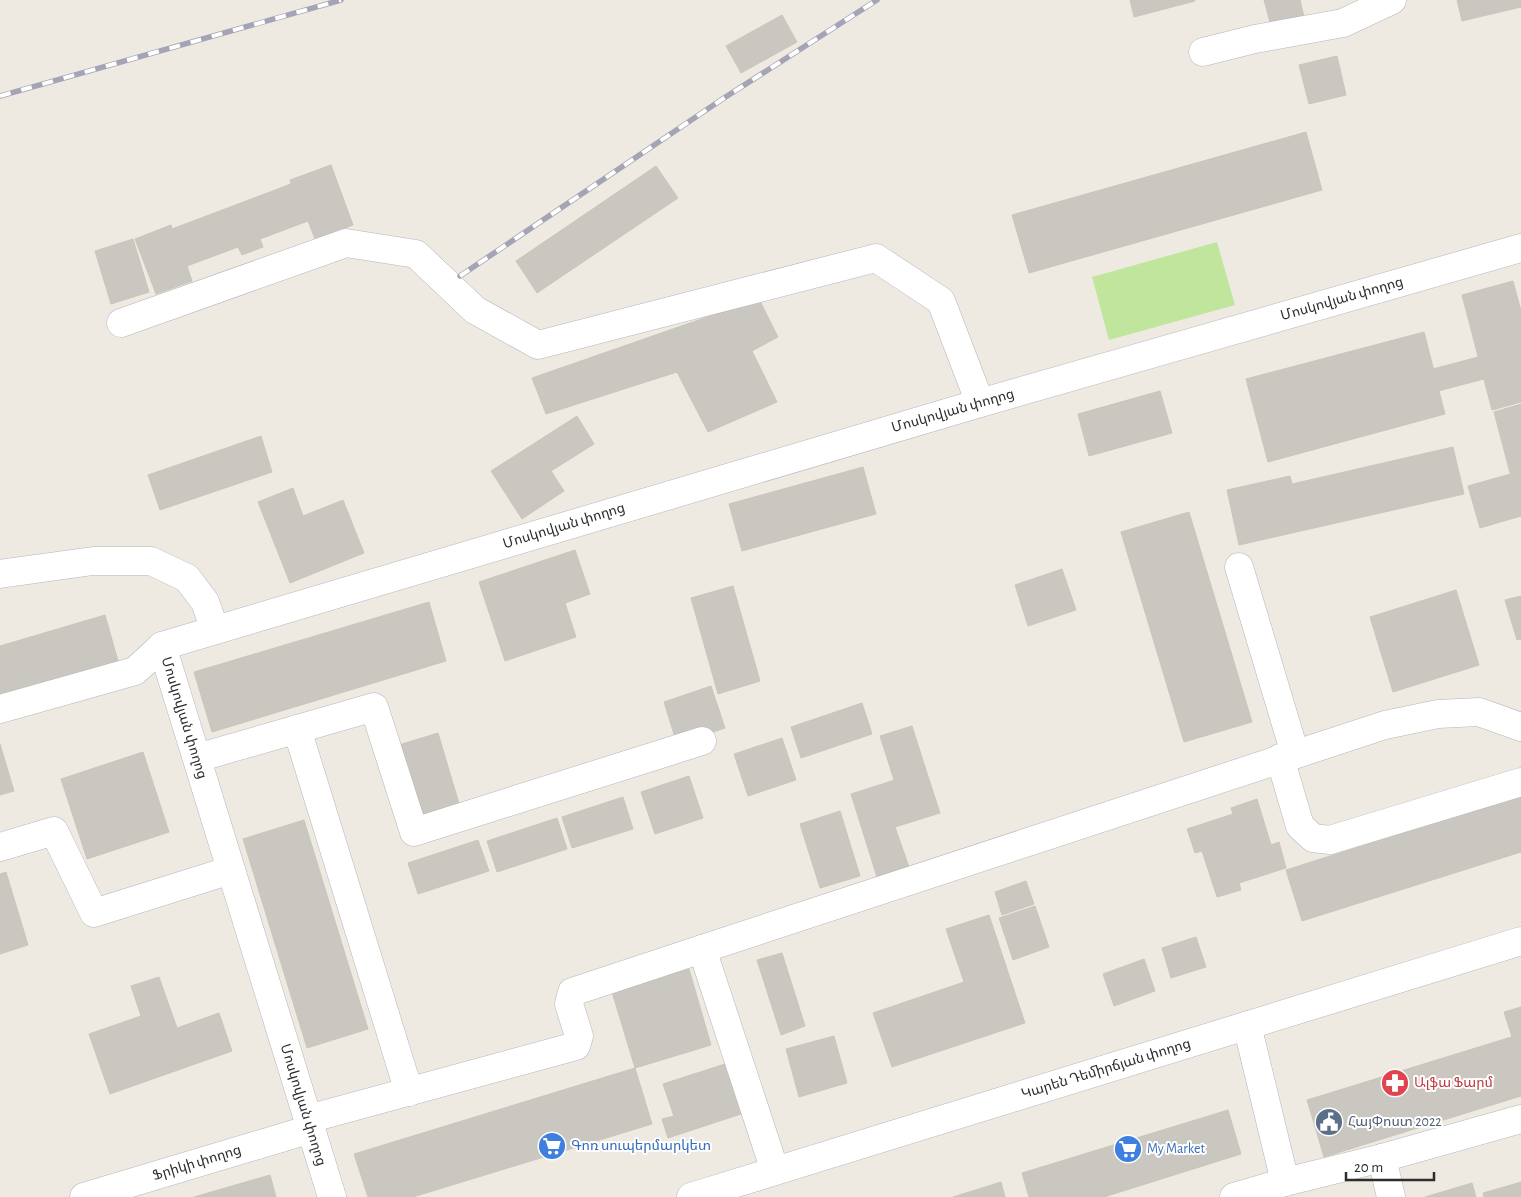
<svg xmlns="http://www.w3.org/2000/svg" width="1521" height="1197" font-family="'Alegreya Sans','Noto Sans Armenian',sans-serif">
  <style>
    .pitch { fill: #c0e69e }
    .building { fill: #cac6c0; stroke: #c9c6ba }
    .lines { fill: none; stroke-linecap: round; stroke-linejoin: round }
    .minor-casing { stroke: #b4b5bf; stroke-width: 29 }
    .minor { stroke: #fff; stroke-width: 28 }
    .rail-casing { stroke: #a4a4b6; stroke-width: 5.5 }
    .rail { stroke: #fff; stroke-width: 4; stroke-dasharray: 11; stroke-linecap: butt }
    .labels { text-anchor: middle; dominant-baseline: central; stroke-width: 4; stroke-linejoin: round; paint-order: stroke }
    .street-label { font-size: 14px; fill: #2d2d2d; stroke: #fff }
    .health-label { font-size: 14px; fill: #be3a42; stroke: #fff; text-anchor: start }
    .service-label { font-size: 14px; fill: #4e5e75; stroke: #fff; text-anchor: start }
    .shop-label { font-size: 14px; fill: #366cbe; stroke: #fff; text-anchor: start }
  </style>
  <rect width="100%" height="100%" fill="#eeeae1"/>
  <!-- pitch -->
  <path class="pitch" d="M1217,242L1235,305L1109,340L1092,277Z"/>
  <!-- building -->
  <g class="building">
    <path d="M1130,0H1195V1L1134,17Z"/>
    <path d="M1264,0H1300L1304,17L1271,26Z"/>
    <path d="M1457,0H1521V7L1462,21Z"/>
    <path d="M782,15L797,42L741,73L726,46Z"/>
    <path d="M1337,56L1346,95L1309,104L1299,65Z"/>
    <path d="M1306,132L1322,190L1029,273L1012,215Z"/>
    <path d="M331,165L353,225L315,239L308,221L260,239L263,247L242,255L238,247L187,266L192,281L156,294L135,239L171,225L172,229L291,184L290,180Z"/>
    <path d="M656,166L678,198L537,293L516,261Z"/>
    <path d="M133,239L149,292L111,304L95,251Z"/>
    <path d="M1513,281L1521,311V402L1492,410L1462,295Z"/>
    <path d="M759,299L778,337L752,351L777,402L708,432L677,372L546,414L532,378Z"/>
    <path d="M1424,332L1445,414L1268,462L1246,379Z"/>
    <path d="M1478,357L1484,379L1438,391L1433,369Z"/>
    <path d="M1160,391L1172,433L1089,456L1078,414Z"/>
    <path d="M1521,404V470L1510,473L1494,412Z"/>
    <path d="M577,416L594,444L551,471L564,491L522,519L491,471Z"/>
    <path d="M261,436L272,472L160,510L148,475Z"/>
    <path d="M1453,447L1464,494L1239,545L1227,490L1290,476L1292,484Z"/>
    <path d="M863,467L876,514L742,551L729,504Z"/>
    <path d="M1521,471V516L1480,528L1468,486Z"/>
    <path d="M293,488L303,516L343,500L364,553L290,583L258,502Z"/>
    <path d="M1189,512L1252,722L1184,742L1121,532Z"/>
    <path d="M575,550L590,594L565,603L576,637L505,661L479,582Z"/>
    <path d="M1062,569L1076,610L1028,626L1015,585Z"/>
    <path d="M733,586L760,681L718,694L691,598Z"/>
    <path d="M1456,590L1479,665L1393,692L1370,617Z"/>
    <path d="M1521,596V639L1517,640L1505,600Z"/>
    <path d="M429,602L446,661L212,732L194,672Z"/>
    <path d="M105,615L118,661L0,695V646Z"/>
    <path d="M711,686L725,728L677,744L664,702Z"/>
    <path d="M862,703L872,734L801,758L791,727Z"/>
    <path d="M912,726L926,770L894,780L880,736Z"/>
    <path d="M438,733L460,807L421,819L399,745Z"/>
    <path d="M782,738L796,780L748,796L734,754Z"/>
    <path d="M0,744L14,791L0,795Z"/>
    <path d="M143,752L169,832L87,859L61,779Z"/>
    <path d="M926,770L940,813L895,827L909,867L877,877L851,794Z"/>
    <path d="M689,776L703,818L655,834L641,792Z"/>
    <path d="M1521,795V852L1302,921L1286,870Z"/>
    <path d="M623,797L633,829L572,848L562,817Z"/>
    <path d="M1257,799L1271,845L1279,842L1286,868L1239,883L1241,890L1217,897L1202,851L1195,853L1187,829L1233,814L1231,808Z"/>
    <path d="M840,811L860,876L820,888L800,824Z"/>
    <path d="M557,818L567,849L497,872L487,841Z"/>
    <path d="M304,820L368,1029L307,1048L243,839Z"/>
    <path d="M478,840L489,871L418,894L408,863Z"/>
    <path d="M6,872L28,945L0,954V874Z"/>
    <path d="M1026,881L1034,904L1002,915L995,892Z"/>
    <path d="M1035,906L1049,947L1013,960L999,918Z"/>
    <path d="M989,915L1025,1023L892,1067L873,1013L964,982L946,929Z"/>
    <path d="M1196,937L1206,967L1171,978L1162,948Z"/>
    <path d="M782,953L805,1026L781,1035L757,960Z"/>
    <path d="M1144,959L1155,991L1114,1006L1103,974Z"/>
    <path d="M689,969L711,1045L635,1068L612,992Z"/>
    <path d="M159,977L177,1028L219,1013L232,1051L110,1094L89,1034L141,1016L131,986Z"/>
    <path d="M1521,1007V1034L1512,1037L1504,1012Z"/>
    <path d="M1521,1034V1096L1324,1157L1307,1100Z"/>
    <path d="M834,1036L847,1083L799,1097L786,1049Z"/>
    <path d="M731,1062L747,1112L680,1134L663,1084Z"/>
    <path d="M635,1068L652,1124L413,1197H368L354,1154Z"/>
    <path d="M1228,1110L1241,1154L1104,1197H1029L1022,1173Z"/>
    <path d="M674,1116L680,1134L668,1138L662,1119Z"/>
    <path d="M270,1175L276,1197H194Z"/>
    <path d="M1001,1182L1005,1197H953Z"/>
    <path d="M1521,1182V1197H1484L1483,1193Z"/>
    <path d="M1472,1183L1476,1197H1425Z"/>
  </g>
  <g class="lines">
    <defs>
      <g id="minor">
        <path d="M1203,52L1255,39L1343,23L1392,0"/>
        <path d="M121,323L346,243L416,254L475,310L538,345L876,258L941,301L980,403"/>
        <path d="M1239,567L1295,754"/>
        <path d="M0,574L93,561H151L187,578L205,602L215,630"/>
        <path d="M162,646L332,1197"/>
        <path d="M0,709L135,671L162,646L980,403L1521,248"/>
        <path d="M297,729L409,1092"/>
        <path d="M197,758L374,707L414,832L702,741"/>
        <path d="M1280,758L1300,826L1313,838L1330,840L1521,782"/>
        <path d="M0,847L54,831L94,913L231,870"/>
        <path d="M1247,1025L1285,1182L1382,1158L1521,1119"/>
        <path d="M308,1119L576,1046L579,1036L569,1004L572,992L702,949"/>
        <path d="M1382,1158L1391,1197"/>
        <path d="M775,1171L702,949L1385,725L1438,714L1479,712L1521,727"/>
        <path d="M84,1197L311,1129"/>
        <path d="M691,1197L1521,941"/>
        <path d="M1234,1197L1285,1182"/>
      </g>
    </defs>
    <!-- minor casing -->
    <use href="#minor" class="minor-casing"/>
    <!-- minor -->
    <use href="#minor" class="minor"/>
    <defs>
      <g id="rail">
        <path d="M0,96L341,0"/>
        <path d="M460,276L724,98L877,0"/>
      </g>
    </defs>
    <!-- rail casing -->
    <use href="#rail" class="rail-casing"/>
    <!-- rail -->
    <use href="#rail" class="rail"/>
  </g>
  <!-- icons -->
  <defs>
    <symbol id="pharmacy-disc" viewBox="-11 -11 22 22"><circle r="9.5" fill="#e0444e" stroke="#fff"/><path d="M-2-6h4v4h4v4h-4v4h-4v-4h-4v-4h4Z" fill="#fff"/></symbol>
    <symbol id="civic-disc" viewBox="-11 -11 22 22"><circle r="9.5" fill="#5c6f8a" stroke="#fff"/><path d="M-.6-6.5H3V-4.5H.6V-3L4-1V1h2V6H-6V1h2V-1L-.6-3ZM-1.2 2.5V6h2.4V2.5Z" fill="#fff"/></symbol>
    <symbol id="supermarket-disc" viewBox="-11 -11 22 22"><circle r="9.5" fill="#3f7fe0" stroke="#fff"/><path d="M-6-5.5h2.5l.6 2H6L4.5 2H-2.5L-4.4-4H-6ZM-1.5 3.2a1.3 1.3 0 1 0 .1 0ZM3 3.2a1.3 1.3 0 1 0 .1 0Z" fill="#fff"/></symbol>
  </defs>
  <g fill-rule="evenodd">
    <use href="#pharmacy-disc" x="1379" y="1067" width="32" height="32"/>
    <use href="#civic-disc" x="1313" y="1106" width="32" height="32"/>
    <use href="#supermarket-disc" x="536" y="1130" width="32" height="32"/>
    <use href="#supermarket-disc" x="1112" y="1133" width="32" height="32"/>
  </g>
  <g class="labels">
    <!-- street labels -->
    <g class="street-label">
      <text transform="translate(1342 299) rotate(-16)">Մոսկովյան փողոց</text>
      <text transform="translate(953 411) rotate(-16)">Մոսկովյան փողոց</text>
      <text transform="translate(564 526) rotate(-17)">Մոսկովյան փողոց</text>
      <text transform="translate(184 718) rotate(73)">Մոսկովյան փողոց</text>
      <text transform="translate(1106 1069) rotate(-17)">Կարեն Դեմիրճյան փողոց</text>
      <text transform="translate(303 1105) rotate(73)">Մոսկովյան փողոց</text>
      <text transform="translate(197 1163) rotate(-17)">Ֆրիկի փողոց</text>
    </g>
    <!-- health labels -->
    <g class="health-label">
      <text x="1414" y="1083">Ալֆա Ֆարմ</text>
    </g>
    <!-- service labels -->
    <g class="service-label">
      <text x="1348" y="1122">ՀայՓոստ 2022</text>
    </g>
    <!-- shop labels -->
    <g class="shop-label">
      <text x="571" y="1146">Գոռ սուպերմարկետ</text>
      <text x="1147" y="1149">My Market</text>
    </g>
  </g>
  <!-- scale -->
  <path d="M1346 1172v8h88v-8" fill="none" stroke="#2d2d2d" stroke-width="2.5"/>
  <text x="1354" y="1172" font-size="15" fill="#2d2d2d" stroke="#ffffff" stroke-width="4" paint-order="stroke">20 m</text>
</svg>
